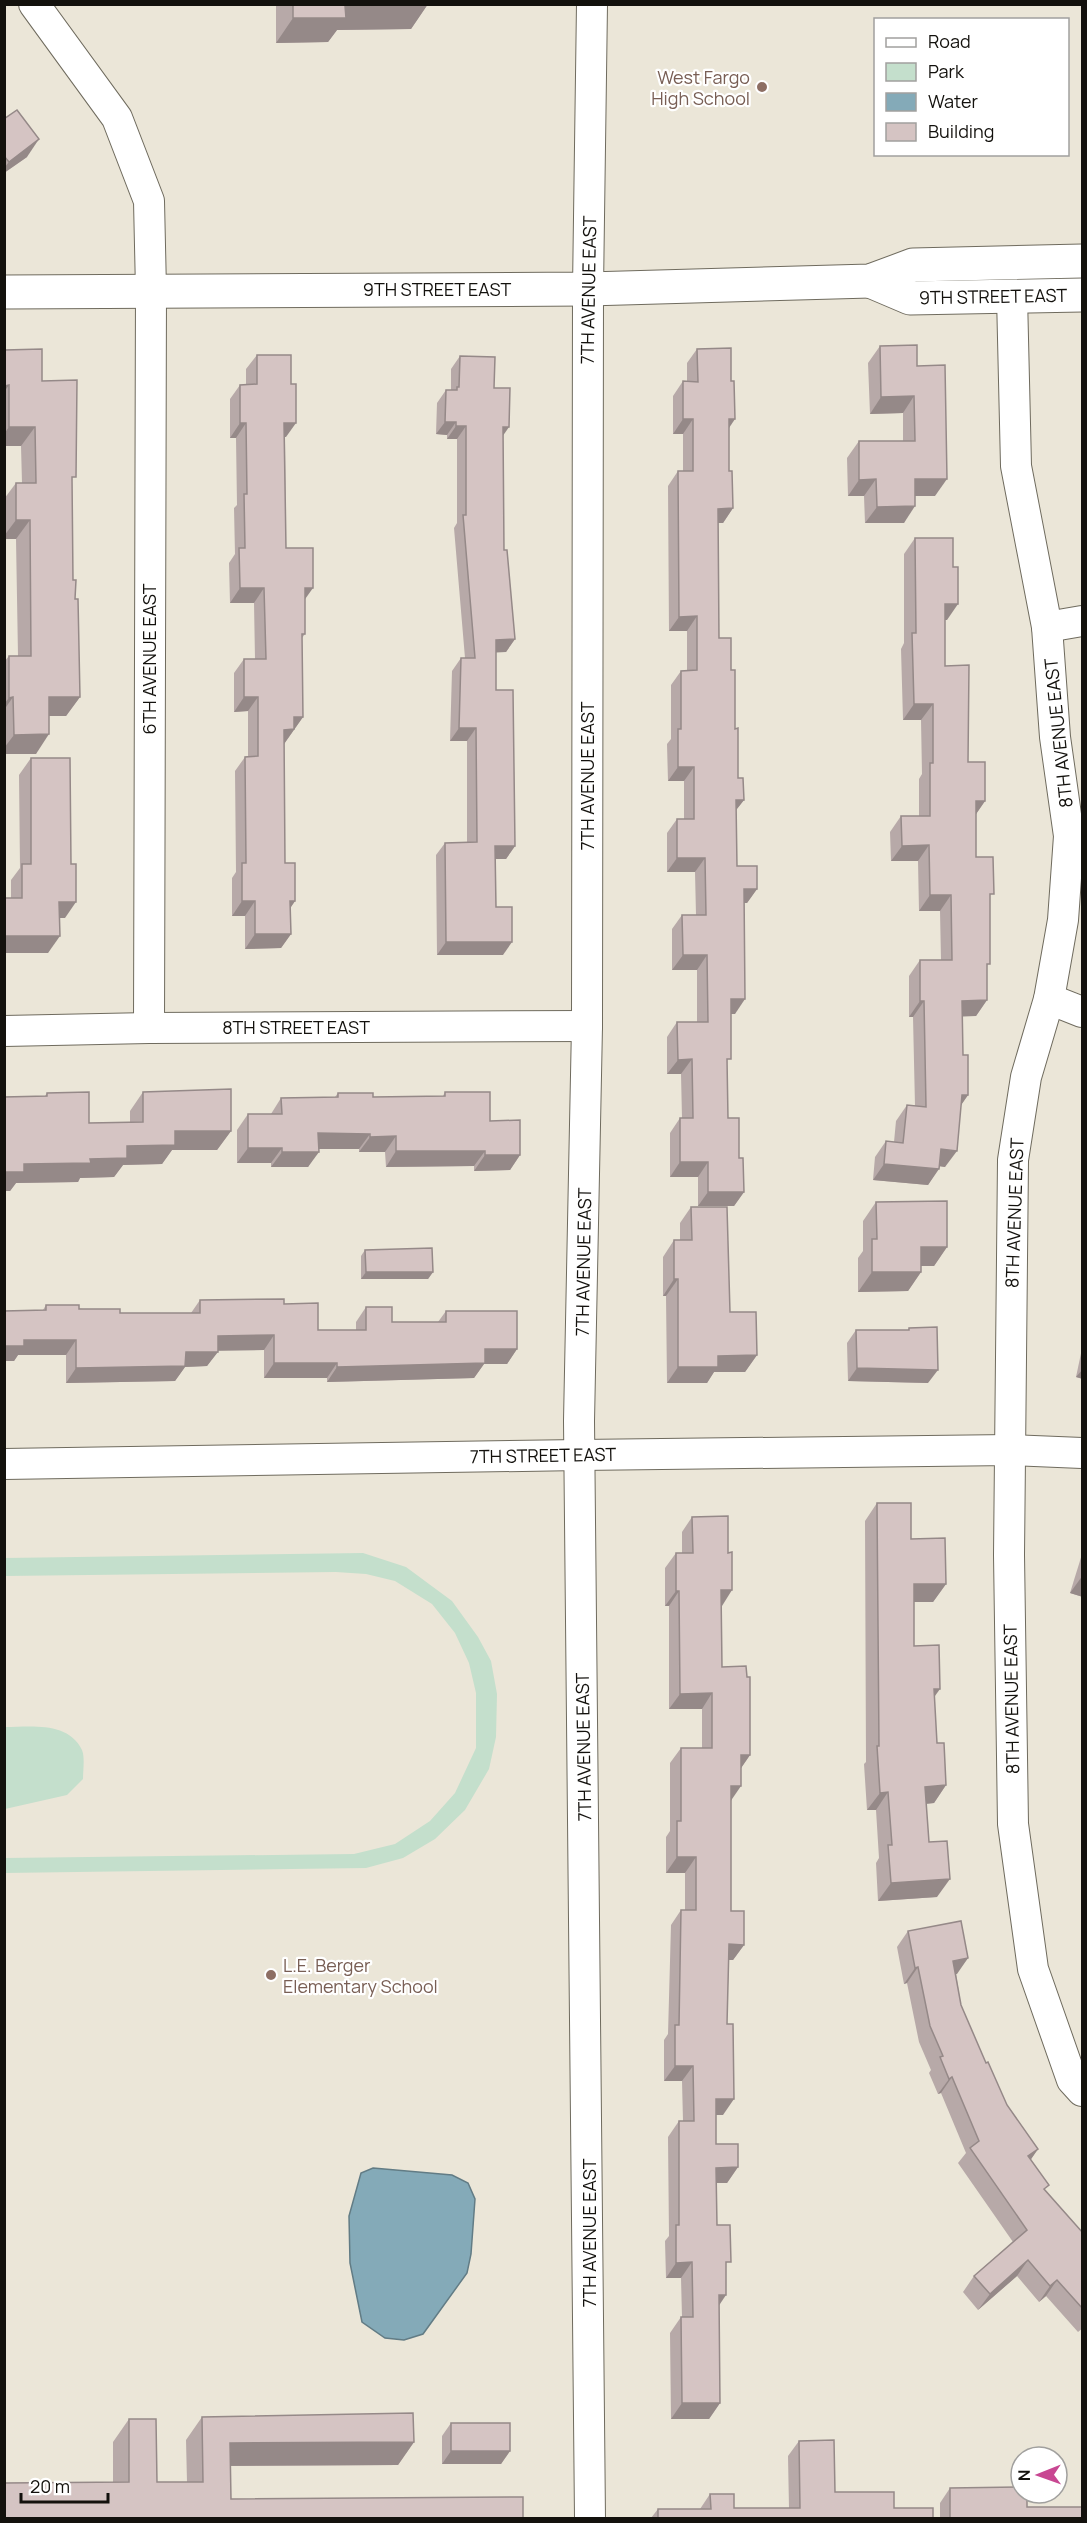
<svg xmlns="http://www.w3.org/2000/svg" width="1087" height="2523" font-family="Manrope,sans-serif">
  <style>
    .green { fill: #c4dfcc }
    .water { fill: #84aab8; stroke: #627c85; stroke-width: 1.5 }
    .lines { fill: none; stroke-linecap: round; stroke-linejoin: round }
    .minor-casing { stroke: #6f6b5e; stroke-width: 32 }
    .major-casing { stroke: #6f6b5e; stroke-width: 35 }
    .minor { stroke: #fff; stroke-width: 30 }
    .major { stroke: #fff; stroke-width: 33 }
    .wall { fill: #b7a9a8 }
    .shaded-wall { fill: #958988 }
    .building { fill: #d5c4c3; stroke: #958988; stroke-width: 1.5 }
    .education-dot { fill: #8d6e63; stroke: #fff; stroke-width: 2 }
    .labels { text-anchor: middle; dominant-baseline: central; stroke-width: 4.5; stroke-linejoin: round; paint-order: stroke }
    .education-label { font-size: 18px; fill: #785e54; stroke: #fff; text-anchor: end }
    .street-label { font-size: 18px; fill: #13110d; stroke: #fff }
  </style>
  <rect width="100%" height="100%" fill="#ebe6d8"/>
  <!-- green -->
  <g class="green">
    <path d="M363,1553L406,1567L452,1601L478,1637L491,1661L497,1694L496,1737L489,1769L465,1810L435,1839L403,1858L366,1868L5,1873V1858L354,1854L395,1844L430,1821L455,1793L476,1748V1693L469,1663L455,1633L432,1604L395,1581L366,1574L336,1572L5,1576V1558Z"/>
    <path d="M5,1727C31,1727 68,1721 82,1750C85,1757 83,1771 83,1779L67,1795L5,1809Z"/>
  </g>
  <!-- water -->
  <path class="water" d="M373,2168L452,2175L468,2183L475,2199L471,2254L467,2273L423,2334L404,2340L385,2338L362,2322L350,2263L349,2216L361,2173Z"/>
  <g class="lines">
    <defs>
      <g id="minor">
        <path d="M34,4L117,118L149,201L151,290L149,1028"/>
        <path d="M1012,296L1016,466L1047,627L1055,737L1069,836L1063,920L1049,999L1026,1077L1013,1160L1009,1555L1013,1824L1033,1969L1072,2080L1082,2091"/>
        <path d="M1047,627L1082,621"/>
        <path d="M1049,999L1082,1012"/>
        <path d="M4,1031L149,1028L587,1026"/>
        <path d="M4,1464L580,1455L1010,1450L1082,1453"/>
        <path d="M590,2518L579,1421L587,1026L588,289L592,4"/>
      </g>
      <g id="major">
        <path d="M870,281L910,298L1082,295"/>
        <path d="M4,292L588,289L870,281L913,265L1082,261"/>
      </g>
    </defs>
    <!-- minor casing -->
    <use href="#minor" class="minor-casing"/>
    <!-- major casing -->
    <use href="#major" class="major-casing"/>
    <!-- minor -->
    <use href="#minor" class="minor"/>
    <!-- major -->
    <use href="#major" class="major"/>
  </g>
  <!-- wall -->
  <g class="wall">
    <path d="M276,4H428L411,29L337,30L328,42L276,43Z"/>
    <path d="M4,119L27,157L4,173Z"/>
    <path d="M880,346L917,366L935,496H915L904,523H865L864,496H848L847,458L859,441H903V413L870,414L868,363Z"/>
    <path d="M697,349L729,428V471L733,508L723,523H718L719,638L731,670L738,778L744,800L736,810L737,866L757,889L747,903H744L735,1014H731L727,1064L728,1118L739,1158L744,1192L734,1206H698V1177H670V1133L680,1118H682L681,1074H667V1037L677,1022H697V970H672V929L682,915H696L695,872H667V833L677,819H684V781H668L667,744L671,739V685L681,671H687V631H669L668,486L678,471H683V434H673V396L683,381H687V363Z"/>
    <path d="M5,350L42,381L72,483L73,580L75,599L80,697L66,716H49L36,754H4V662L9,656H18L16,539H4V499L16,483H22L21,446H4Z"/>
    <path d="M257,355L286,437H285L286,548L305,600V634L302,638L303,717L284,744L285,863L295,901L290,908L291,934L281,948L245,949V916H232V878L236,872L235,771L245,757L248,756V711L234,712V673L244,659H255L254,603H230L229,563L235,554L234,508L237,505L236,438H230V399L240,385H246V369Z"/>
    <path d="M460,356L494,388L503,435L504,550L515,639L506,652H496V690L515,846L506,859H495L496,907L503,955H437L436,855L445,843L467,842V741H450L452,671L461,658H465L454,528L457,523V439H447V435L436,434L437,403L446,390H451V369Z"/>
    <path d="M915,538L947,620H945V666L968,762L985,801L976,814V857L990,900L987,968V1000L976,1016H962L963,1055L968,1095L961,1105L945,1167L940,1166L928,1185L873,1180L875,1157L886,1141L894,1142L896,1121L907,1105L915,1106L913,1017H909V976L920,960H941L940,911H919L918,861H891L890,832L901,816H919V779L922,774L921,720H903L901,649L904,643V554Z"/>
    <path d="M31,758L65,918H60L48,953L11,898V880L20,868L19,775Z"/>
    <path d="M143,1092L231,1131L217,1150H172L162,1164L123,1165L114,1177L80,1178L78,1182L16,1183L10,1191H4V1097L45,1096L47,1093L89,1123L130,1122V1111Z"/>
    <path d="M445,1092L490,1121L520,1155L510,1170L474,1171V1166L386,1167L385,1152H359V1149H319L308,1167H271V1163H237V1130L248,1114H271L281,1098L335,1097L338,1093L373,1097L443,1096Z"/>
    <path d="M876,1202L947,1247L934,1266H921V1272L908,1291L858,1292V1258L863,1251V1221Z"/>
    <path d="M691,1207L730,1312L757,1355L745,1372H714L707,1383H667L666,1296H663V1257L674,1240H680V1223Z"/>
    <path d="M365,1250L433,1272L428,1279H361V1256Z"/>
    <path d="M200,1300L284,1304L318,1330H356V1322L366,1307L392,1322H438L446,1311L517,1349L507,1364H484L474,1378L327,1382V1378H264V1350H218L207,1366L185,1367L175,1381L66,1383V1355H18L14,1361H4V1311L43,1310L46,1305L120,1313H191Z"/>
    <path d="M909,1328L928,1383L848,1381L847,1343L856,1330H908Z"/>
    <path d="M1083,1344V1379L1076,1377Z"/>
    <path d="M877,1503L911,1539L946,1584L933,1602H914V1646L934,1697L937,1743L946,1785L934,1803L926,1804L929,1842L937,1897L878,1901L876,1863L879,1858L876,1810H867L864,1764L866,1762L865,1521Z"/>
    <path d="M692,1517L722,1606V1667L750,1755L741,1768L731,1801V1911L744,1945L733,1960H729L723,2115H716V2144L738,2167L727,2183H716L717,2225L726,2269L719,2305L720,2403L709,2419H671L670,2333L681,2317H682L681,2278H666L665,2241L669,2236L668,2137L679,2121H683L682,2081H664V2040L668,2034L671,1925L681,1910H685V1873H666V1837L670,1831V1763L681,1748H702V1709H669V1606H665V1568L676,1553H682V1532Z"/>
    <path d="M1083,1551V1597L1070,1593Z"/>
    <path d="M908,1931L968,1958L956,1974L961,2005L986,2063L1007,2105L1038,2149L1031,2159L1045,2190L1083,2233V2328L1078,2332L1046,2296L1039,2302L1017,2276L978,2310L963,2292L974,2276L1013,2242L958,2163L966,2153L941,2093L938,2094L929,2073L931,2070L919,2042L907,1983L904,1984L897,1947Z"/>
    <path d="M202,2417L414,2442L398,2465L230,2466L231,2499L4,2518L113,2483V2442L129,2419L157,2482H187L186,2440Z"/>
    <path d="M451,2423L510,2451L501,2464H442V2436Z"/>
    <path d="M799,2441L835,2492L933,2518H651L658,2509H700L710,2494L734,2508H789L788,2456Z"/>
    <path d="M950,2488L1027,2507L1083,2518H940V2503Z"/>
  </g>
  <!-- shaded-wall -->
  <g class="shaded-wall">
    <path d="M428,4L411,29L337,30L328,42L276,43L293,18L345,6Z"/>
    <path d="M39,139L27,157L4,173V168L9,162Z"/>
    <path d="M9,385L4,392V387L5,386Z"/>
    <path d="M914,396L903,413L870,414L881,397Z"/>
    <path d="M683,419H693L683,434H673Z"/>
    <path d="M729,419H735L725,434Z"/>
    <path d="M445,422H456L447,435L436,434Z"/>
    <path d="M240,423H246L236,438H230Z"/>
    <path d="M284,423H296L286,437H274Z"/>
    <path d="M456,426H466L457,439H447Z"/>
    <path d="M9,427H35L21,446H4V434Z"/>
    <path d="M503,427H509L500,440Z"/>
    <path d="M876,479L864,496H848L859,480Z"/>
    <path d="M915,479H947L935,496H904Z"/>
    <path d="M915,506L904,523H865L877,507Z"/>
    <path d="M733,508L723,523H708L718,509Z"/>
    <path d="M16,520H30L16,539H4V536Z"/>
    <path d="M240,588H264L254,603H230Z"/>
    <path d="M305,588H313L303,602Z"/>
    <path d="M945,604H958L947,620H934Z"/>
    <path d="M697,616L687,631H669L679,617Z"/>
    <path d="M515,639L506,652L487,653L496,640Z"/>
    <path d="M13,697L4,710V704L9,698Z"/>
    <path d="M49,697H80L66,716H36Z"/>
    <path d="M244,697H258L248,711L234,712Z"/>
    <path d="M914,704H933L921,720H903Z"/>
    <path d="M294,717H303L284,744V730Z"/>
    <path d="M459,728H476L467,741H450Z"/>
    <path d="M49,734L36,754H4V748L14,735Z"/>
    <path d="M678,767H694L684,781H668Z"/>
    <path d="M736,800H744L733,814Z"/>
    <path d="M976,801H985L974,817Z"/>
    <path d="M929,845L918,861H891L902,846Z"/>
    <path d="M495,846H515L506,859H486Z"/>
    <path d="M677,858H705L695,872H667Z"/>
    <path d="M744,889H757L747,903H734Z"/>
    <path d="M930,895H951L940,911H919Z"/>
    <path d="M242,901H255L245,916H232Z"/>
    <path d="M290,901H295L285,916Z"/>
    <path d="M59,902H76L65,918H48Z"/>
    <path d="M255,934H291L281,948L245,949Z"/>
    <path d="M4,936H60L48,953H4Z"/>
    <path d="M446,942H512L503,955H437Z"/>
    <path d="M683,955H707L697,970H672Z"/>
    <path d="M731,999H745L735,1014H720Z"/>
    <path d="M987,1000L976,1016L951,1017L962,1001Z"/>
    <path d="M920,1001H924L913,1017H909Z"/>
    <path d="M692,1059L681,1074H667L678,1060Z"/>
    <path d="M962,1095H968L957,1111Z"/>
    <path d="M175,1131H231L217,1150H172L162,1164L123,1165L114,1177L80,1178L78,1182L16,1183L10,1191H4V1172L24,1164L90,1159L127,1146Z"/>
    <path d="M318,1133L370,1134L359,1149H308Z"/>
    <path d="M396,1136L385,1152H359L370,1137Z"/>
    <path d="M248,1148H282L271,1163H237Z"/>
    <path d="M941,1149L957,1151L945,1167L930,1165Z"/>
    <path d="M396,1151H485L474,1166L386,1167Z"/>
    <path d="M282,1152H319L308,1167H271Z"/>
    <path d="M485,1155H520L510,1170L474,1171Z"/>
    <path d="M680,1162H708L698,1177H670Z"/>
    <path d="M884,1164L939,1169L928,1185L873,1180Z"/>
    <path d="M708,1192H744L734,1206H698Z"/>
    <path d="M921,1247H947L934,1266H907Z"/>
    <path d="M366,1272H433L428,1279H361Z"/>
    <path d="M872,1272H921L908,1291L858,1292Z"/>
    <path d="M674,1279H678L666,1296H663Z"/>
    <path d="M274,1335L264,1350L207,1351L218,1336Z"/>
    <path d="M24,1340H76L66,1355H18L14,1361H4V1346Z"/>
    <path d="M485,1349H517L507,1364H484L474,1378L327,1382L337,1367Z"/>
    <path d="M186,1352H218L207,1366L185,1367L175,1381L66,1383L76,1368Z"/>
    <path d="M757,1355L745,1372H714L707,1383H667L678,1367L718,1356Z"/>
    <path d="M274,1363H337L327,1378H264Z"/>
    <path d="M857,1368L938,1370L928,1383L848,1381Z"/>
    <path d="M1083,1369V1379L1076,1377Z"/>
    <path d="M1083,1575V1597L1070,1593Z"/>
    <path d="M914,1584H946L933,1602H901Z"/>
    <path d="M721,1590H732L722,1606H710Z"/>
    <path d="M676,1591H679L669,1606H665Z"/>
    <path d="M934,1689H940L927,1707Z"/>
    <path d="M712,1693L702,1709H669L680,1694Z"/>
    <path d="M741,1755H750L739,1771Z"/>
    <path d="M946,1785L934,1803L913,1805L925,1787Z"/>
    <path d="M731,1786H741L730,1802Z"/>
    <path d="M888,1792L876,1810H867L880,1793Z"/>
    <path d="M677,1857H696L685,1873H666Z"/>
    <path d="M950,1879L937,1897L878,1901L891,1883Z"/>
    <path d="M729,1944L744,1945L733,1960H718Z"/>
    <path d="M968,1958L957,1974L942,1976L953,1961Z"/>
    <path d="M918,1967L907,1983L904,1984L915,1968Z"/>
    <path d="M675,2066H693L682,2081H664Z"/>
    <path d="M952,2077L941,2093L938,2094L949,2079Z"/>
    <path d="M716,2099H734L723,2115H705Z"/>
    <path d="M1038,2149L1027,2165L1028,2156Z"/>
    <path d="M738,2167L727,2183H706L716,2168Z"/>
    <path d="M1028,2260L1017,2276L978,2310L990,2294Z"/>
    <path d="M692,2262L681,2278H666L676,2263Z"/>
    <path d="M1057,2280L1046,2296L1039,2302L1050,2286Z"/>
    <path d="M719,2295H726L716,2310Z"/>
    <path d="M682,2403H720L709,2419H671Z"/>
    <path d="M414,2442L398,2465L214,2466L230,2443Z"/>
    <path d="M451,2451H510L501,2464H442Z"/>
  </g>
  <!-- building -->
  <g class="building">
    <path d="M293,4H425L345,6L346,18H293Z"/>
    <path d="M17,110L39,139L9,162L4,156V119Z"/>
    <path d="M917,345V366L945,365L947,479H915V506L877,507L876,479L859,480V441H915L914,396L881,397L880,346Z"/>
    <path d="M731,348V381H734L735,419H729V471H732L733,508L718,509L719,638H731V670H735V729L738,728V778H743L744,800H736L737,866H757V889H744L745,999H731V1059H727L728,1118H739V1158H743L744,1192H708V1162H680V1118H693L692,1059L678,1060L677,1022H708L707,955H683L682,915H706L705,858H677V819H694V767H678V729H681V671L697,670V616L679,617L678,471H693V419H683V381L698,382L697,349Z"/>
    <path d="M42,349V381L77,380L76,477H72L73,580H76L75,599H78L80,697H49V734L14,735L13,697L9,698V656H31L30,520H16V483H36L35,427H9V385L5,386V350Z"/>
    <path d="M257,355H291V384H296V423H284L286,548H313V588H305V634H302L303,717H294V729L284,730L285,863H295V901H290L291,934H255V901H242V863H246L245,757L258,756V697H244V659H266L264,588H240L239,548H245L244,494H247L246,423H240V385L257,384Z"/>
    <path d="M460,356L495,357L494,388H510L509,427H503L504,550H507L515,639L496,640V690H513L515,846H495L496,907H512V942H446L445,843L477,842L476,728H459L461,658H475L463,515H466V426H456V422H445L446,390H457V387H459Z"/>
    <path d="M915,538H953V567H958V604H945V666L969,665L968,762H985V801H976V857H993L994,894H990V964H987V1000L962,1001L963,1055H968V1095H962L957,1151L941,1149L939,1169L884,1164L886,1141L903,1143L907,1105L926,1107L924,1001H920V960H952L951,895H930L929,845L902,846L901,816H930V763H933V704H914L912,633H916Z"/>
    <path d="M31,758H70L71,864H76V902H59L60,936H4V898H22V864H31Z"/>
    <path d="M231,1089V1131H175V1145L127,1146V1158L90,1159L91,1163L24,1164V1172H4V1097L47,1096V1093L89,1092V1123L143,1122V1092Z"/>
    <path d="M445,1092H490V1121L520,1120V1155H485V1151H396V1136L370,1137V1134L318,1133L319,1152H282V1148H248V1114H282L281,1098L338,1097V1093H373V1097L445,1096Z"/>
    <path d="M947,1201V1247H921V1272H872V1239H877L876,1202Z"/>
    <path d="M691,1207H727L730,1312H756L757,1355L718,1356V1367H678V1279H674V1240H692Z"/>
    <path d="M432,1248L433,1272H366L365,1250Z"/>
    <path d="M284,1299V1304L318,1303V1330H366V1307H392V1322H446V1311H517V1349H485V1363L337,1367V1363H274V1335L218,1336V1352H186L185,1366L76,1368V1340H24V1346H4V1311L46,1310V1305H79V1309H120V1313H200V1300Z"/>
    <path d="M937,1327L938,1370L857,1368L856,1330H909V1328Z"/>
    <path d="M877,1503H911V1539L945,1538L946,1584H914V1646L939,1645L940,1689H934L937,1743H944L946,1785L925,1787L929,1842L947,1841L950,1879L891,1883L888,1845H892L888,1792L880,1793L877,1746H879Z"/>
    <path d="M728,1516V1553L732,1552V1590H721L722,1667L746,1666L747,1677H750V1755H741V1786H731V1911H744V1945L729,1944L727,2024H733L734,2099H716V2144H738V2167L716,2168L717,2225H730L731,2262H726V2295H719L720,2403H682L681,2317H693L692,2262L676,2263V2225H679V2121H694L693,2066H675V2025H679L681,1910H696V1857H677V1821H681V1748H712V1693L680,1694L679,1591H676V1553H693L692,1517Z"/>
    <path d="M961,1921L968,1958L953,1961L961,2005L986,2063L988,2062L1007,2105L1038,2149L1028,2156L1049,2185L1044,2189L1083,2233V2309L1057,2280L1050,2286L1028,2260L990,2294L974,2276L1027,2230L970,2148L979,2141L952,2077L949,2079L940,2057L943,2056L930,2026L918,1967L915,1968L908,1931Z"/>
    <path d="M413,2413L414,2442L230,2443L231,2499L523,2497V2518H4V2483L129,2482V2419H156L157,2482H203L202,2417Z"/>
    <rect x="451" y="2423" width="59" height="28"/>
    <path d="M834,2440L835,2492H894V2508H933V2518H658V2509H711L710,2494H734V2508H800L799,2441Z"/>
    <path d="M1021,2487V2493H1027V2507H1083V2518H950V2488Z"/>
  </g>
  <!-- markers -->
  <g class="education-dot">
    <circle cx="762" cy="87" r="6"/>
    <circle cx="271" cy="1975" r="6"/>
  </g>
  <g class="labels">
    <!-- education labels -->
    <g class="education-label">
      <text x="750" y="77">West Fargo<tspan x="750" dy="21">High School</tspan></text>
      <text x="283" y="1965" text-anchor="start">L.E. Berger<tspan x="283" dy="21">Elementary School</tspan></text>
    </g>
    <!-- street labels -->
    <g class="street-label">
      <text x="437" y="289">9TH STREET EAST</text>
      <text transform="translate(588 290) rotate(-89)">7TH AVENUE EAST</text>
      <text transform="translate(993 296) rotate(-1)">9TH STREET EAST</text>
      <text transform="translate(149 659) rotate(-90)">6TH AVENUE EAST</text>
      <text transform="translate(1058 733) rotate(-96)">8TH AVENUE EAST</text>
      <text transform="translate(587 776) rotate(-90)">7TH AVENUE EAST</text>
      <text x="296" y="1027">8TH STREET EAST</text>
      <text transform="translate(1014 1213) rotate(-88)">8TH AVENUE EAST</text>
      <text transform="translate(583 1262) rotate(-89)">7TH AVENUE EAST</text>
      <text transform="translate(543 1455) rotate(-1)">7TH STREET EAST</text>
      <text transform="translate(1011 1699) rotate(-91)">8TH AVENUE EAST</text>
      <text transform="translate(583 1747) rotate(-91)">7TH AVENUE EAST</text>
      <text transform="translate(589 2233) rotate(-90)">7TH AVENUE EAST</text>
    </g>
  </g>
  <!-- border -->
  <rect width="1087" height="2523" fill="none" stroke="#13110d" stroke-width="12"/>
  <!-- legend -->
  <rect x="874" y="18" width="195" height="138" fill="#ffffff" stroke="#a1a09e" stroke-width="1.5"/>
  <rect x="886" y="38" width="30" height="9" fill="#ffffff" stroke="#a1a09e" stroke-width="1.5"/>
  <text x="928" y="48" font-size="18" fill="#13110d">Road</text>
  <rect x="886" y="63" width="30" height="18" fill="#c4dfcc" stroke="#a1a09e" stroke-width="1.5"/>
  <text x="928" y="78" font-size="18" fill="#13110d">Park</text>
  <rect x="886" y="93" width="30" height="18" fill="#84aab8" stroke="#a1a09e" stroke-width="1.5"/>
  <text x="928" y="108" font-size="18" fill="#13110d">Water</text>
  <rect x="886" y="123" width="30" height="18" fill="#d5c4c3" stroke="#a1a09e" stroke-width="1.5"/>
  <text x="928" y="138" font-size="18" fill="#13110d">Building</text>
  <!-- north arrow -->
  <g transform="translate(1039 2475) rotate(269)"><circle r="28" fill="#ffffff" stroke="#a1a09e" stroke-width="1.5"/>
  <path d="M0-4.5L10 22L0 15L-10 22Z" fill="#c84792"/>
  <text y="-9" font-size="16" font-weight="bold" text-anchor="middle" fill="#13110d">N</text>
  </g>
  <!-- scale -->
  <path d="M21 2493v9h87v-9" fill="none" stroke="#13110d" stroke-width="3"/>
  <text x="30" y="2493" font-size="18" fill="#13110d" stroke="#ffffff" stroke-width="4.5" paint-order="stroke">20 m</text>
</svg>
